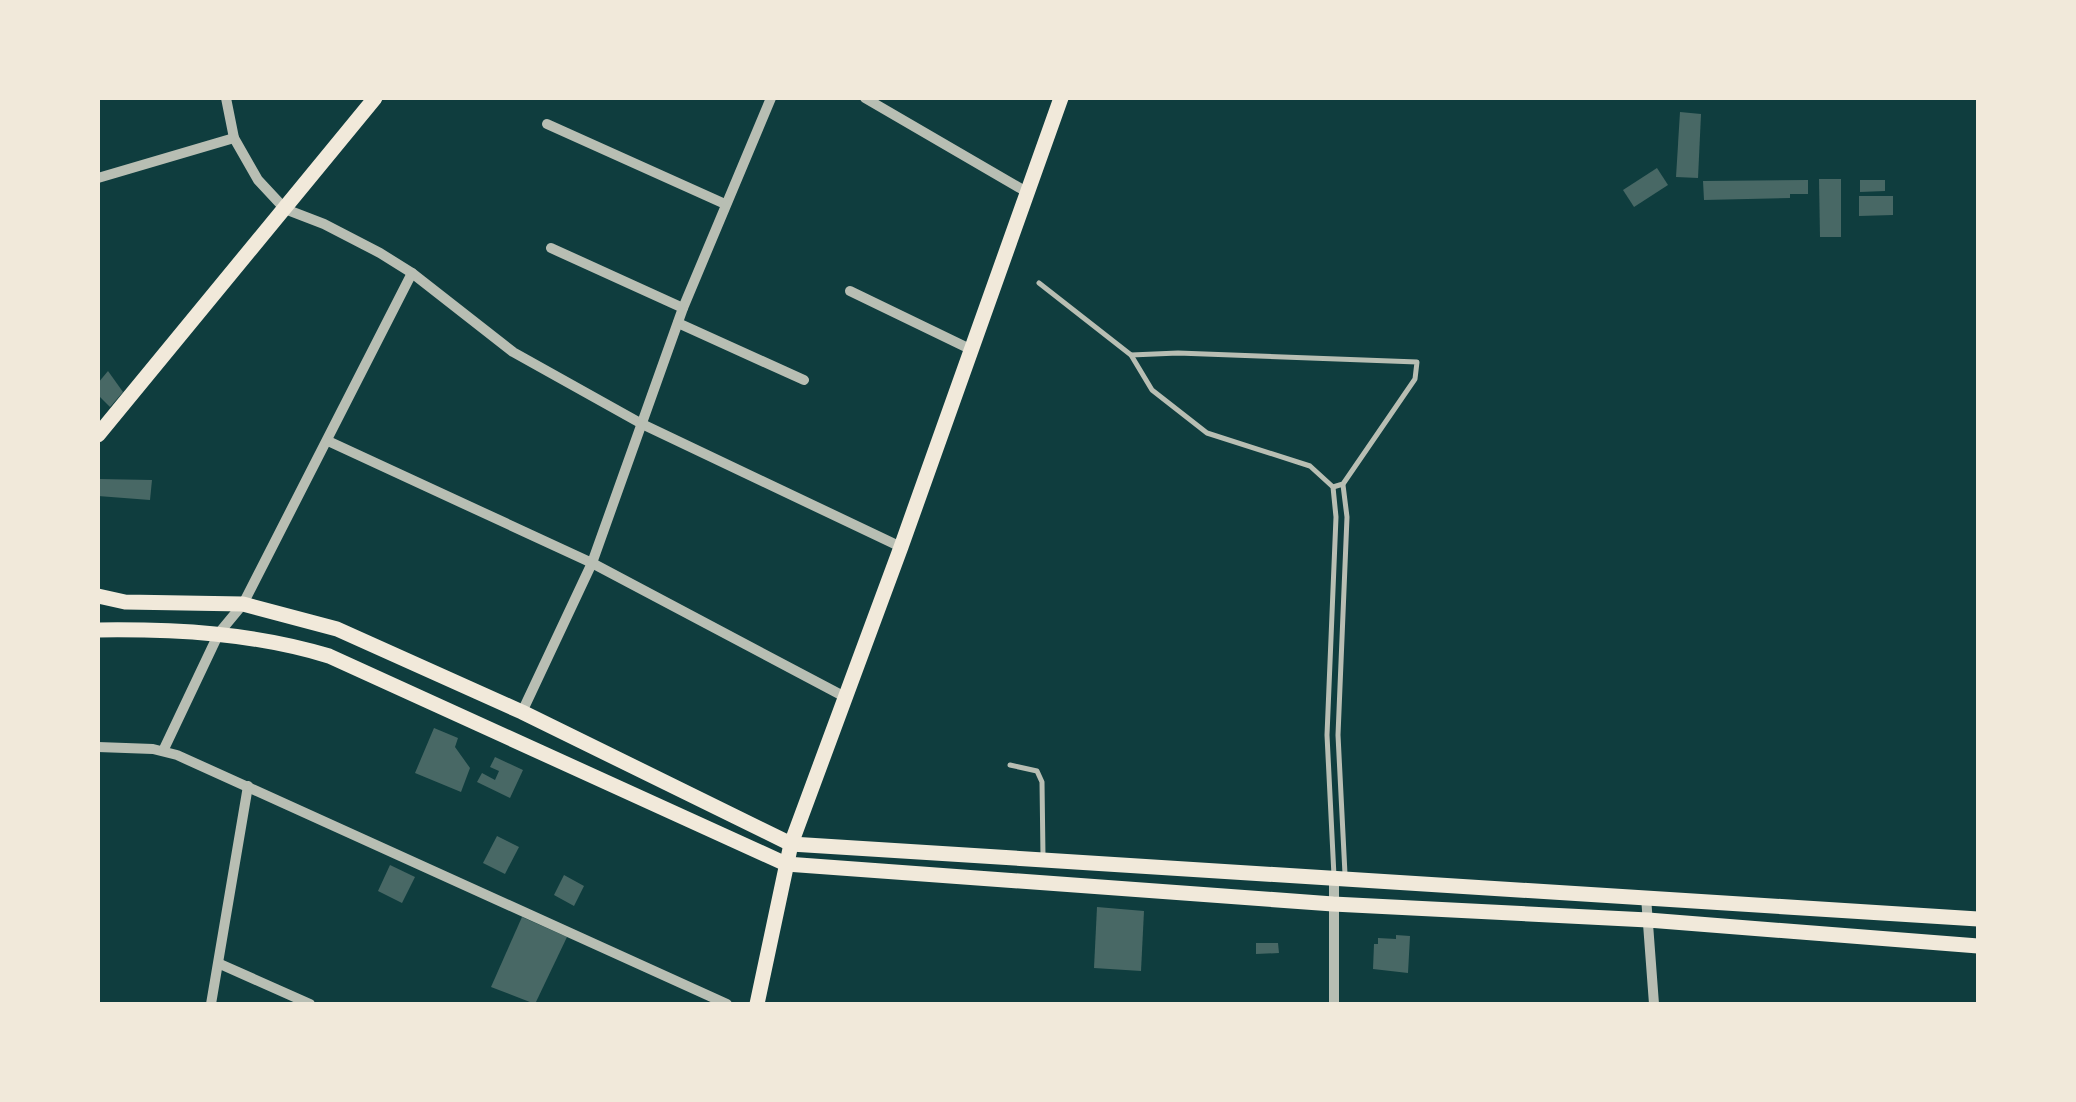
<svg xmlns="http://www.w3.org/2000/svg" width="2076" height="1102" font-family="'Nunito Sans',sans-serif">
  <style>
    .building { fill: #486865 }
    .lines { fill: none; stroke-linecap: round; stroke-linejoin: round }
    .service { stroke: #b8beb3; stroke-width: 5 }
    .minor { stroke: #b8beb3; stroke-width: 10 }
    .secondary { stroke: #f1e9da; stroke-width: 15 }
  </style>
  <rect width="100%" height="100%" fill="#0f3d3e"/>
  <!-- building -->
  <g class="building">
    <path d="M1680,112L1701,114L1698,178L1676,177Z"/>
    <path d="M1657,168L1668,185L1634,207L1623,190Z"/>
    <path d="M1819,179H1841V237H1820Z"/>
    <path d="M1808,180V194H1790V198L1704,200L1703,181Z"/>
    <path d="M1860,180H1885V191L1860,192Z"/>
    <path d="M1859,196H1893V215L1859,216Z"/>
    <path d="M108,371L123,392L110,407L98,395V383Z"/>
    <path d="M98,479L152,480L150,500L98,496Z"/>
    <path d="M434,728L458,738L455,747L470,768L461,792L415,773Z"/>
    <path d="M495,757L523,770L510,798L477,782L482,773L495,780L499,771L490,767Z"/>
    <path d="M497,836L519,847L505,874L483,863Z"/>
    <path d="M390,865L415,877L402,903L378,891Z"/>
    <path d="M564,875L584,886L574,906L554,895Z"/>
    <path d="M1097,907L1144,911L1141,971L1094,968Z"/>
    <path d="M522,917L567,937L535,1004L491,987Z"/>
    <path d="M1396,935L1410,936L1408,973L1373,969L1374,944H1378V938L1396,939Z"/>
    <path d="M1256,943H1278L1279,953L1256,954Z"/>
  </g>
  <g class="lines">
    <!-- service -->
    <g class="service">
      <path d="M1039,283L1131,355L1152,390L1207,433L1310,466L1333,487L1336,517L1327,735L1334,876"/>
      <path d="M1131,355L1178,353L1417,362L1415,379L1343,484L1333,487"/>
      <path d="M1343,485L1347,517L1338,735L1345,874"/>
      <path d="M1010,765L1037,771L1042,782L1043,856"/>
    </g>
    <!-- minor -->
    <g class="minor">
      <path d="M226,98L234,138L258,180L285,209L324,224L380,253L412,273L513,352L642,424L901,547"/>
      <path d="M865,98L1025,191"/>
      <path d="M547,124L725,204"/>
      <path d="M98,178L234,138"/>
      <path d="M551,248L683,308"/>
      <path d="M850,291L970,349"/>
      <path d="M678,323L804,380"/>
      <path d="M328,441L592,563L845,697"/>
      <path d="M522,712L592,563L683,308L771,98"/>
      <path d="M98,747L153,749L177,755L727,1004"/>
      <path d="M163,751L219,633L243,604L412,273"/>
      <path d="M1334,876V1004"/>
      <path d="M1646,897L1654,1004"/>
      <path d="M220,964L310,1004"/>
      <path d="M211,1004L248,786"/>
    </g>
    <!-- secondary -->
    <g class="secondary">
      <path d="M98,435L375,98"/>
      <path d="M98,596L125,602L243,604L337,629L522,712L791,844L1978,919"/>
      <path d="M98,630C177,629 253,633 329,656L786,864L1333,904L1648,920L1978,946"/>
      <path d="M757,1004L791,844L901,547L1061,98"/>
    </g>
  </g>
  <!-- border -->
  <rect width="2076" height="1102" fill="none" stroke="#f1e9da" stroke-width="200"/>
</svg>
